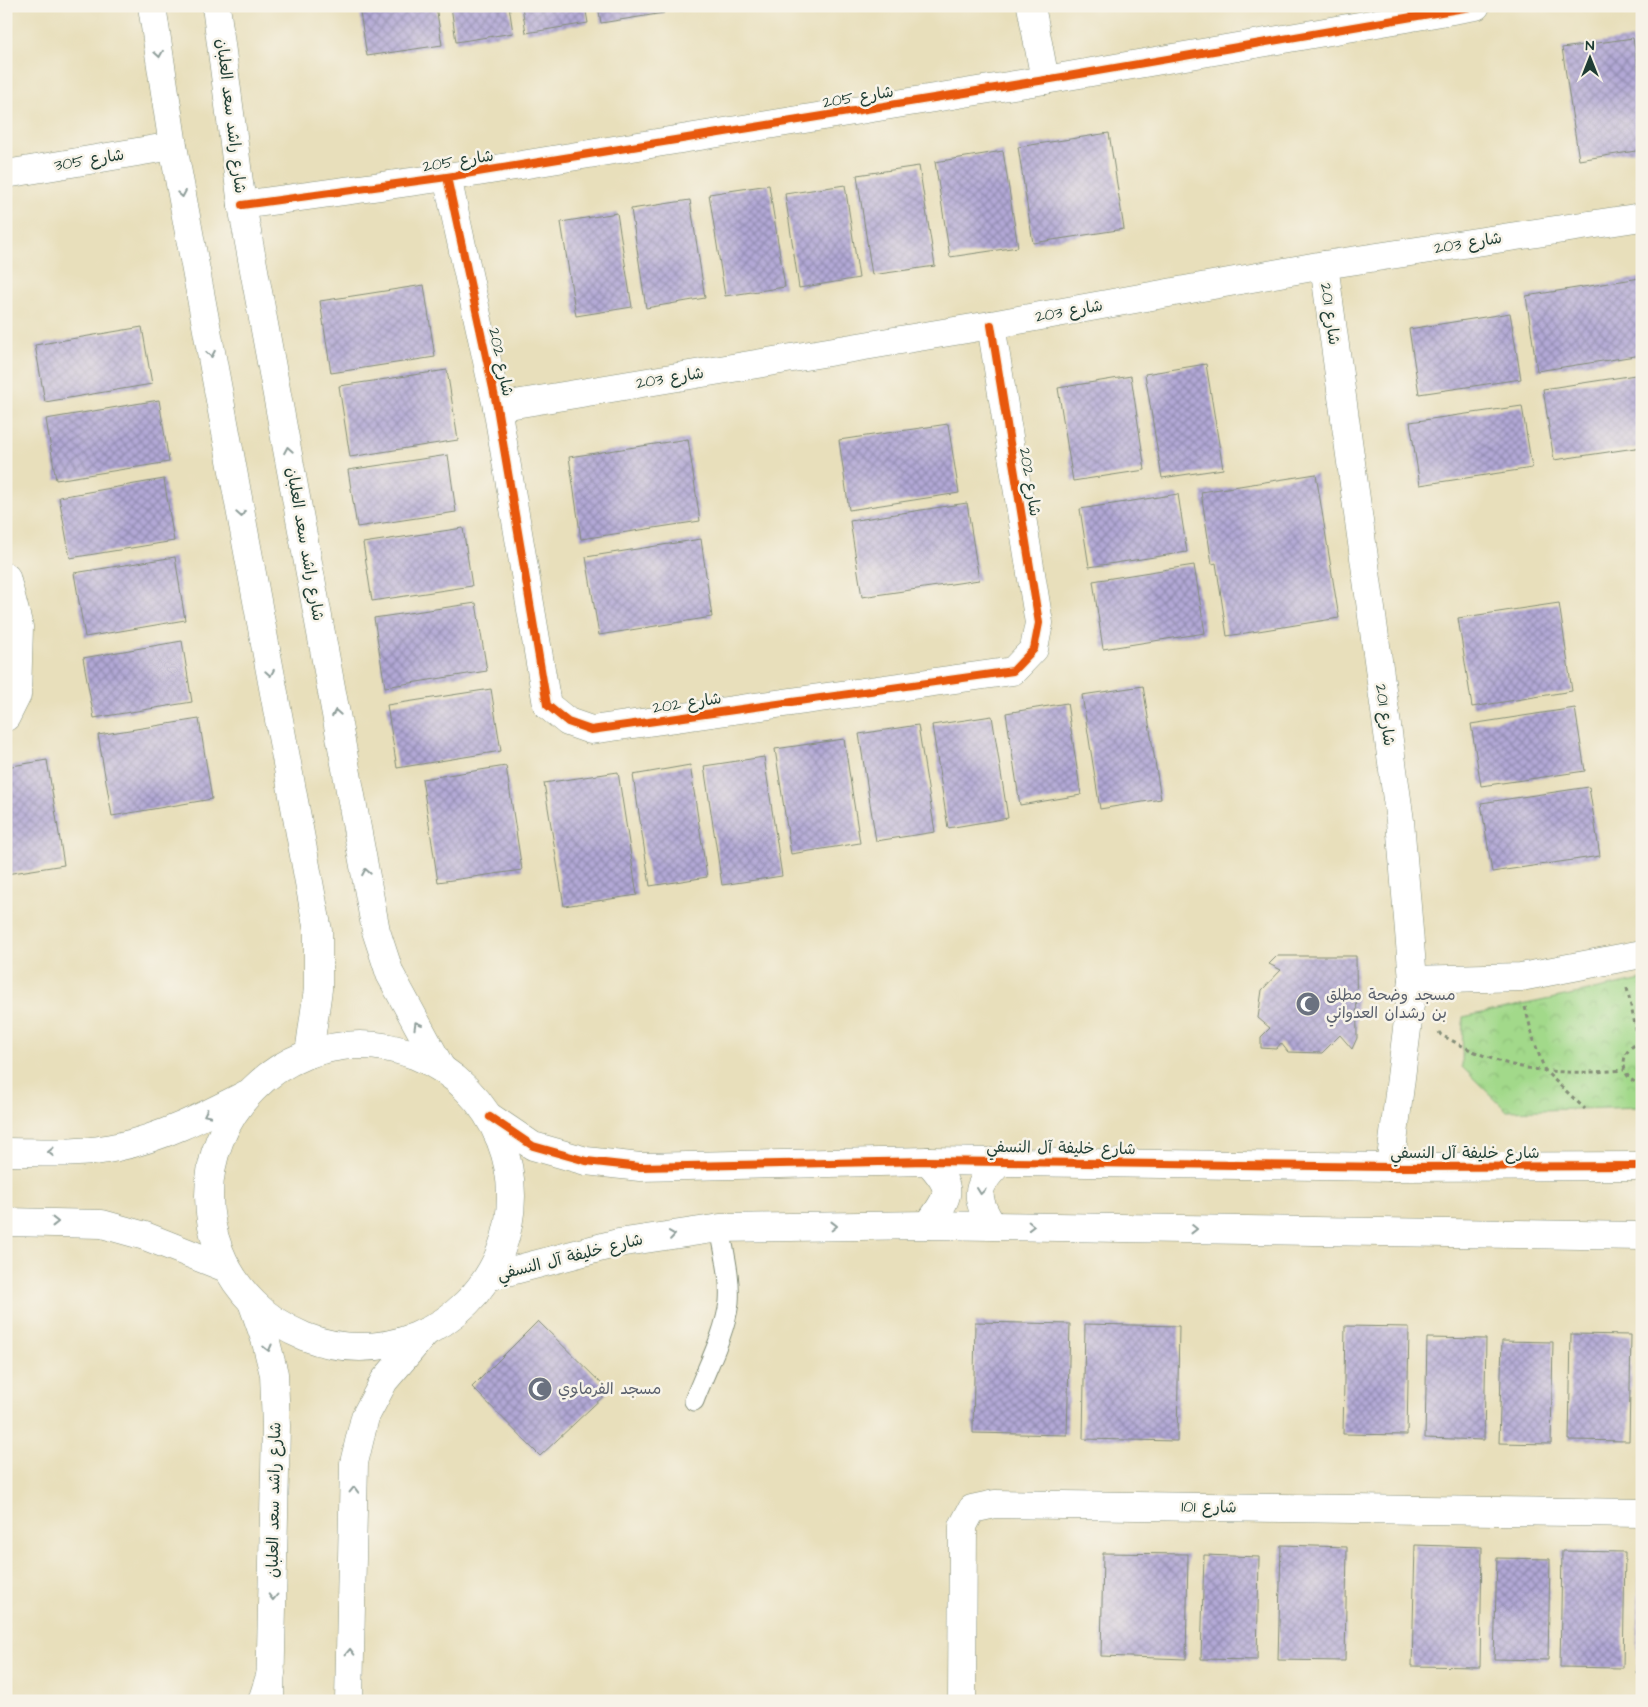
<svg xmlns="http://www.w3.org/2000/svg" width="1648" height="1707" font-family="'Architects Daughter','Playpen Sans Arabic',sans-serif">
  <style>
    .park { fill: url(#park-crowns); stroke: #608b5f }
    .building { fill: url(#building-cross-hatch) }
    .lines { fill: none; stroke-linecap: round; stroke-linejoin: round }
    .lane-casing { stroke: #848e78; stroke-width: 21 }
    .street-casing { stroke: #848e78; stroke-width: 29 }
    .secondary-casing { stroke: #848e78; stroke-width: 29 }
    .highway-casing { stroke: #848e78; stroke-width: 29 }
    .path { stroke: #848e78; stroke-width: 3; stroke-dasharray: 4 4; stroke-linecap: butt }
    .lane { stroke: #fff; stroke-width: 19 }
    .street { stroke: #fff; stroke-width: 28 }
    .secondary { stroke: #fff; stroke-width: 28 }
    .highway { stroke: #fff; stroke-width: 28 }
    .cycleway-casing { stroke: #f7f3e8; stroke-width: 11 }
    .cycleway { stroke: #e8590c; stroke-width: 8 }
    .oneway { stroke: #8f9e9a }
    .labels { text-anchor: middle; dominant-baseline: central; stroke-width: 5; stroke-linejoin: round; paint-order: stroke }
    .street-label { font-size: 16px; fill: #1f3d34; stroke: #f7f3e8 }
    .worship-label { font-size: 16px; fill: #5b616d; stroke: #f7f3e8; text-anchor: start }
  </style>
  <defs>
    <pattern id="park-crowns" width="20" height="18" patternUnits="userSpaceOnUse" patternTransform="scale(1.25)"><rect width="20" height="18" fill="#a2d98a"/><path d="M2 6a3 3 0 1 1 6 0M12 15a3 3 0 1 1 6 0" fill="none" stroke="#8bbb78"/></pattern>
    <pattern id="building-cross-hatch" width="8" height="8" patternUnits="userSpaceOnUse" patternTransform="scale(1.25)"><rect width="8" height="8" fill="#b2a8d6"/><path d="M0 0l8 8M0 8l8-8" fill="none" stroke="#908aae"/></pattern>
  </defs>
  <rect width="100%" height="100%" fill="#f7f3e8"/>
  <filter id="ink" filterUnits="userSpaceOnUse"><feTurbulence type="fractalNoise" baseFrequency=".02" numOctaves="2"/><feDisplacementMap in="SourceGraphic" scale="10" xChannelSelector="R" yChannelSelector="G"/><feConvolveMatrix kernelMatrix="1 2 1 2 8 2 1 2 1" color-interpolation-filters="sRGB"/></filter>
  <filter id="wash" filterUnits="userSpaceOnUse"><feTurbulence type="fractalNoise" baseFrequency=".0096" numOctaves="4" result="noise"/><feDisplacementMap in="SourceGraphic" scale="20" xChannelSelector="R" yChannelSelector="G"/><feGaussianBlur stdDeviation="1.12" result="paint"/><feColorMatrix in="noise" values="0 0 0 0 0 0 0 0 0 0 0 0 0 0 0 0 0 1.4 0 .05"/><feComposite in="paint" operator="in"/></filter>
  <g filter="url(#wash)">
    <rect width="100%" height="100%" fill="#e8dfbb"/>
    <!-- park -->
    <path class="park" d="M1642,980V1107L1507,1111L1462,1067L1463,1017Z"/>
    <g id="blocks">
      <!-- building -->
      <g class="building">
        <path d="M359,6H436L442,45L367,56Z"/>
        <path d="M451,6H509L513,33L456,42Z"/>
        <path d="M522,6H585L588,23L526,33Z"/>
        <path d="M598,6H663L664,13L601,23Z"/>
        <path d="M677,6H705V7L678,11Z"/>
        <path d="M1633,38L1642,92V150L1579,160L1562,48Z"/>
        <path d="M1109,133L1124,229L1033,243L1018,147Z"/>
        <path d="M1003,151L1018,247L950,257L935,162Z"/>
        <path d="M919,166L935,266L872,275L857,175Z"/>
        <path d="M769,185L785,287L725,296L709,194Z"/>
        <path d="M845,185L859,278L799,288L785,194Z"/>
        <path d="M690,200L705,298L646,308L631,209Z"/>
        <path d="M617,213L632,307L576,316L561,222Z"/>
        <path d="M1640,278L1642,355L1537,371L1526,296Z"/>
        <path d="M424,285L435,357L331,373L320,301Z"/>
        <path d="M1510,313L1521,379L1419,394L1409,329Z"/>
        <path d="M142,327L152,384L45,402L35,345Z"/>
        <path d="M1206,364L1223,469L1162,478L1145,374Z"/>
        <path d="M447,370L458,440L350,457L339,386Z"/>
        <path d="M1642,374V447L1554,460L1543,389Z"/>
        <path d="M1131,376L1145,470L1073,481L1058,388Z"/>
        <path d="M159,400L169,462L56,480L46,419Z"/>
        <path d="M1522,406L1532,468L1420,485L1410,422Z"/>
        <path d="M948,424L959,493L849,510L839,440Z"/>
        <path d="M688,439L700,521L581,539L569,457Z"/>
        <path d="M448,455L456,512L357,527L348,470Z"/>
        <path d="M1316,474L1339,618L1227,636L1216,563L1212,564L1201,492Z"/>
        <path d="M164,479L174,541L70,558L59,497Z"/>
        <path d="M1178,494L1187,552L1089,567L1080,509Z"/>
        <path d="M967,503L979,580L862,597L850,521Z"/>
        <path d="M463,528L472,586L372,601L363,543Z"/>
        <path d="M701,539L712,617L599,635L586,557Z"/>
        <path d="M175,557L185,620L85,637L74,573Z"/>
        <path d="M1194,565L1205,633L1103,649L1093,581Z"/>
        <path d="M476,603L487,671L385,687L374,618Z"/>
        <path d="M1559,603L1572,691L1472,707L1458,618Z"/>
        <path d="M182,641L192,702L94,718L83,658Z"/>
        <path d="M1143,686L1161,799L1100,809L1082,695Z"/>
        <path d="M491,689L501,751L397,768L387,705Z"/>
        <path d="M1067,703L1081,795L1020,805L1006,713Z"/>
        <path d="M1575,708L1585,771L1481,786L1471,724Z"/>
        <path d="M992,716L1008,818L948,828L932,725Z"/>
        <path d="M199,719L212,799L112,816L98,735Z"/>
        <path d="M918,725L935,832L876,841L859,734Z"/>
        <path d="M844,739L860,843L791,854L775,749Z"/>
        <path d="M764,757L782,876L722,885L704,766Z"/>
        <path d="M47,760L64,865L6,874V767Z"/>
        <path d="M690,765L707,877L650,886L633,775Z"/>
        <path d="M506,766L522,870L438,882L422,779Z"/>
        <path d="M618,772L637,895L564,906L544,783Z"/>
        <path d="M1589,787L1600,856L1492,872L1481,803Z"/>
        <path d="M1277,956H1356L1357,1038L1352,1049L1340,1035L1322,1053L1288,1052L1281,1043L1276,1049L1261,1048V1037L1270,1028L1258,1018L1262,990L1281,970L1269,964Z"/>
        <path d="M538,1321L609,1391L540,1456L472,1387Z"/>
        <path d="M975,1322L1070,1324L1067,1435L973,1433Z"/>
        <path d="M1085,1324L1179,1326L1177,1441L1083,1439Z"/>
        <path d="M1345,1326L1409,1327L1407,1435L1343,1434Z"/>
        <path d="M1571,1334L1631,1335L1629,1441L1569,1440Z"/>
        <path d="M1427,1338L1486,1339L1484,1440L1425,1438Z"/>
        <path d="M1502,1341L1553,1342L1551,1444L1499,1443Z"/>
        <path d="M1281,1545L1347,1547L1345,1661L1278,1660Z"/>
        <path d="M1415,1545L1482,1547L1480,1667L1412,1666Z"/>
        <path d="M1562,1551L1625,1552L1623,1668L1560,1667Z"/>
        <path d="M1103,1553L1188,1554L1186,1659L1101,1656Z"/>
        <path d="M1204,1555L1259,1557L1257,1660L1201,1659Z"/>
        <path d="M1497,1558L1550,1559L1548,1660L1494,1659Z"/>
        <path d="M1639,1560H1642V1674H1637Z"/>
      </g>
    </g>
  </g>
  <g filter="url(#ink)">
    <use href="#blocks" fill-opacity="0" stroke="#848e78" stroke-width="1"/>
    <g class="lines">
      <defs>
        <path id="lane" d="M694,1401C706,1369 725,1335 729,1302C731,1277 724,1252 720,1228"/>
        <g id="street">
          <path d="M1031,6L1045,80"/>
          <path d="M6,174L173,146"/>
          <path d="M447,177L497,407L547,705L568,722L591,730L1013,671L1034,649L1039,623L991,325"/>
          <path d="M242,205L447,177L1045,80L1476,6"/>
          <path d="M1324,265L1400,821L1413,980L1390,1167"/>
          <path d="M497,407L991,325L1324,265L1642,217"/>
          <path d="M6,577L19,627L17,695L6,717"/>
          <path d="M1413,980L1521,977L1642,954"/>
          <path d="M962,1701L963,1526L972,1509L995,1504L1642,1513"/>
        </g>
        <g id="secondary">
          <path d="M152,6L173,146L318,931V989L309,1054"/>
          <path d="M216,6L242,205L376,931L390,974L441,1068"/>
          <circle cx="360" cy="1196" r="151"/>
          <path d="M490,1117L533,1146L586,1161L640,1167L928,1161L1390,1167L1642,1166"/>
          <path d="M6,1152C42,1152 82,1155 117,1147C162,1138 206,1115 247,1094"/>
          <path d="M928,1161C954,1190 951,1194 928,1225"/>
          <path d="M6,1222L102,1224L145,1236L226,1268"/>
          <path d="M992,1225C973,1195 976,1186 1001,1161"/>
          <path d="M488,1277L618,1243L720,1228L928,1225L1642,1236"/>
          <path d="M252,1302L266,1342L274,1374L276,1426L270,1697"/>
          <path d="M349,1701L354,1463L365,1417L384,1381L426,1332"/>
        </g>
        <path id="highway" d="M262,1701L271,1673"/>
      </defs>
      <!-- lane casing -->
      <use href="#lane" class="lane-casing"/>
      <!-- street casing -->
      <use href="#street" class="street-casing"/>
      <!-- secondary casing -->
      <use href="#secondary" class="secondary-casing"/>
      <!-- highway casing -->
      <use href="#highway" class="highway-casing"/>
      <!-- path -->
      <g class="path">
        <path d="M1642,628L1638,632L1642,657"/>
        <path d="M1627,988L1639,1043"/>
        <path d="M1525,1007L1534,1041L1545,1071L1585,1109"/>
        <path d="M1439,1032L1441,1035C1457,1043 1473,1052 1490,1058C1533,1074 1579,1074 1624,1070"/>
        <path d="M1642,1043C1618,1046 1618,1081 1642,1084"/>
      </g>
      <!-- lane -->
      <use href="#lane" class="lane"/>
      <!-- street -->
      <use href="#street" class="street"/>
      <!-- secondary -->
      <use href="#secondary" class="secondary"/>
      <!-- highway -->
      <use href="#highway" class="highway"/>
      <defs>
        <g id="cycleway">
          <path d="M447,177L497,407L547,705L568,722L591,730L1013,671L1034,649L1039,623L991,325"/>
          <path d="M242,205L447,177L1045,80L1476,6"/>
          <path d="M490,1117L533,1146L586,1161L640,1167L928,1161L1390,1167L1642,1166"/>
        </g>
      </defs>
      <!-- cycleway casing -->
      <use href="#cycleway" class="cycleway-casing"/>
      <!-- cycleway -->
      <use href="#cycleway" class="cycleway"/>
    </g>
    <!-- one-way arrows -->
    <defs><path id="oneway-chevron" d="M-2-3.5L2.5 0L-2 3.5" fill="none" stroke-width="1.6" stroke-linecap="round" stroke-linejoin="round" transform="scale(1.25)"/></defs>
    <g class="oneway">
      <use href="#oneway-chevron" transform="translate(159 54) rotate(81)"/>
      <use href="#oneway-chevron" transform="translate(182 194) rotate(80)"/>
      <use href="#oneway-chevron" transform="translate(211 354) rotate(80)"/>
      <use href="#oneway-chevron" transform="translate(288 450) rotate(-100)"/>
      <use href="#oneway-chevron" transform="translate(241 514) rotate(80)"/>
      <use href="#oneway-chevron" transform="translate(270 673) rotate(80)"/>
      <use href="#oneway-chevron" transform="translate(336 713) rotate(-100)"/>
      <use href="#oneway-chevron" transform="translate(366 872) rotate(-100)"/>
      <use href="#oneway-chevron" transform="translate(417 1025) rotate(-120)"/>
      <use href="#oneway-chevron" transform="translate(207 1114) rotate(154)"/>
      <use href="#oneway-chevron" transform="translate(51 1152) rotate(-180)"/>
      <use href="#oneway-chevron" transform="translate(981 1191) rotate(97)"/>
      <use href="#oneway-chevron" transform="translate(55 1222)"/>
      <use href="#oneway-chevron" transform="translate(834 1226) rotate(-1)"/>
      <use href="#oneway-chevron" transform="translate(1031 1226) rotate(1)"/>
      <use href="#oneway-chevron" transform="translate(1194 1229) rotate(1)"/>
      <use href="#oneway-chevron" transform="translate(672 1235) rotate(-8)"/>
      <use href="#oneway-chevron" transform="translate(268 1348) rotate(76)"/>
      <use href="#oneway-chevron" transform="translate(354 1490) rotate(-89)"/>
      <use href="#oneway-chevron" transform="translate(273 1597) rotate(91)"/>
      <use href="#oneway-chevron" transform="translate(350 1652) rotate(-89)"/>
    </g>
  </g>
  <!-- icons -->
  <defs>
    <symbol id="mosque-disc" viewBox="-11 -11 22 22"><circle r="9.5" fill="#6b7280" stroke="#f7f3e8"/><path d="M3.5-4.9A6 6 0 1 0 3.5 4.9A5 5 0 1 1 3.5-4.9Z" fill="#fff"/></symbol>
  </defs>
  <g fill-rule="evenodd">
    <use href="#mosque-disc" x="1294" y="990" width="28" height="28"/>
    <use href="#mosque-disc" x="526" y="1375" width="28" height="28"/>
  </g>
  <g class="labels">
    <!-- street labels -->
    <g class="street-label">
      <text transform="translate(858 97) rotate(-9)">شارع 205</text>
      <text transform="translate(231 116) rotate(83)">شارع راشد سعد العلبان</text>
      <text transform="translate(89 160) rotate(-9)">شارع 305</text>
      <text transform="translate(458 161) rotate(-9)">شارع 205</text>
      <text transform="translate(1468 243) rotate(-9)">شارع 203</text>
      <text transform="translate(1069 311) rotate(-10)">شارع 203</text>
      <text transform="translate(1330 314) rotate(82)">شارع 201</text>
      <text transform="translate(501 362) rotate(78)">شارع 202</text>
      <text transform="translate(670 378) rotate(-9)">شارع 203</text>
      <text transform="translate(1030 482) rotate(81)">شارع 202</text>
      <text transform="translate(305 544) rotate(80)">شارع راشد سعد العلبان</text>
      <text transform="translate(687 703) rotate(-8)">شارع 202</text>
      <text transform="translate(1385 715) rotate(82)">شارع 201</text>
      <text transform="translate(1061 1148) rotate(1)">شارع خليفة آل النسفي</text>
      <text x="1465" y="1153">شارع خليفة آل النسفي</text>
      <text transform="translate(570 1257) rotate(-14)">شارع خليفة آل النسفي</text>
      <text transform="translate(274 1500) rotate(-89)">شارع راشد سعد العلبان</text>
      <text transform="translate(1209 1507) rotate(1)">شارع 101</text>
    </g>
    <!-- worship labels -->
    <g class="worship-label">
      <text x="1326" y="995">مسجد وضحة مطلق<tspan x="1326" dy="18">بن رشدان العدواني</tspan></text>
      <text x="558" y="1389">مسجد الفرماوي</text>
    </g>
  </g>
  <!-- margin -->
  <rect width="1648" height="1707" fill="none" stroke="#f7f3e8" stroke-width="25"/>
  <!-- north arrow -->
  <g transform="translate(1590 58)" stroke="#f7f3e8" stroke-width="4" paint-order="stroke">
  <path d="M0-4L9 19L0 12L-9 19Z" fill="#1f3d34"/>
  <text y="-8" font-size="14" font-weight="bold" text-anchor="middle" fill="#1f3d34">N</text>
  </g>
</svg>
